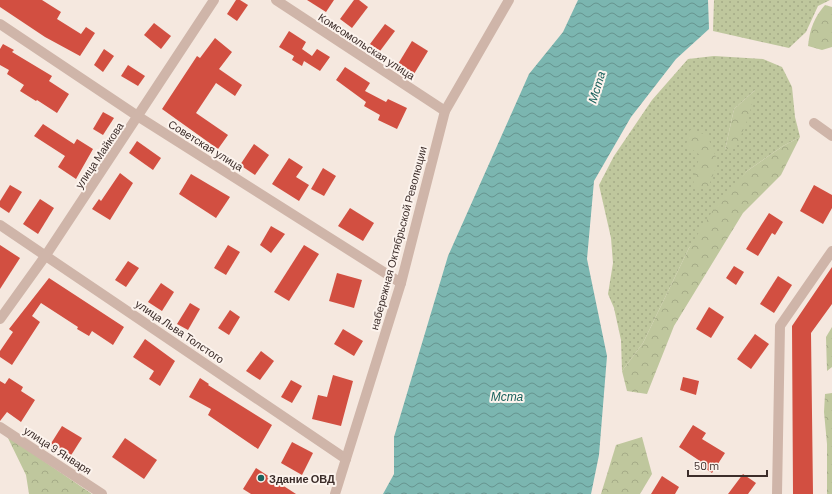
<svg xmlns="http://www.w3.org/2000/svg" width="832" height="494" font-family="Barlow,sans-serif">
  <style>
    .grass { fill: url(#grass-dots); fill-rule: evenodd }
    .forest { fill: url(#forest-crowns) }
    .water { fill: url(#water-waves) }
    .building { fill: #d24f41 }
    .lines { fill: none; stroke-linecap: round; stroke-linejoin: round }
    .street { stroke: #cfb5a9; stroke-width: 10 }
    .poi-dot { fill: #1a625d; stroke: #fcf3ed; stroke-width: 1.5 }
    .labels { text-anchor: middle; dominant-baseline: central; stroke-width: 4; stroke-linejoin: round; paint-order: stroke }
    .street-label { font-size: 11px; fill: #3c2d2a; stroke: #fcf3ed }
    .poi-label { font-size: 11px; font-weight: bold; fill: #3c2d2a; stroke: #fcf3ed; text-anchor: start }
    .water-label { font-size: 12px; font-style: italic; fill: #1a625d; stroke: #fcf3ed }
  </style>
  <defs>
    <pattern id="grass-dots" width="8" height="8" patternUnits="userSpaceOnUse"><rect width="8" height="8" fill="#bfc79d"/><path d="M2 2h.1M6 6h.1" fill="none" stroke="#a5ab87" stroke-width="1.8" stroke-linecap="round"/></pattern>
    <pattern id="forest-crowns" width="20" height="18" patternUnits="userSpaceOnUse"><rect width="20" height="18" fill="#bfc79d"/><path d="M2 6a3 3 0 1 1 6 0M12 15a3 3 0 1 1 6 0" fill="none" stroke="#a5ab87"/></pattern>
    <pattern id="water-waves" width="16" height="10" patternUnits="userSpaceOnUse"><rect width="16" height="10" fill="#7bb6b0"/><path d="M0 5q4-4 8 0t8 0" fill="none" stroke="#66948f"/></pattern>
  </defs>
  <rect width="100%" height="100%" fill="#f5e8df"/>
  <!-- grass -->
  <g class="grass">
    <path d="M714,0H830L818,6L806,32L789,48L713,31Z"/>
    <path d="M714,56L763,59L782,67L792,87L795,117L800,137L783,146L747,171L689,248L643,343L622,371L621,340L614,308L608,294L613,263L611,238L599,185L614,156L652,100L688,59ZM755,90L725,150L734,109Z"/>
  </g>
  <!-- forest -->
  <g class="forest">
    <path d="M825,5L832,7V47L822,50L808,46C810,28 814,18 825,5Z"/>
    <path d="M755,90L749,116L737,145L725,150L734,109Z"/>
    <path d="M690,130L707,135L718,162L708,188L695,190L693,179L700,155L686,145Z"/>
    <path d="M800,137L781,175L743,213L674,326L647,394L627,391L622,371L643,343L689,248L713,210L747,171L783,146Z"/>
    <path d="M832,327V367L827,371L826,337Z"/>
    <path d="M832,393V494H827V444L824,412L825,394Z"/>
    <path d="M7,436L92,494H29L26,475Z"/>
    <path d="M642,437L652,474L640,494H601L616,445Z"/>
  </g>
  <!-- water -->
  <path class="water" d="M578,0H708L709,29L676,59L631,117L594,181L587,259L607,356L599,455L591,494H383L394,474V437L448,256L529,74L563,32Z"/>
  <!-- building -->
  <g class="building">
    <path d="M0,0H42L61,12L57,19L81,34L86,27L95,33L80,56L45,37L0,7Z"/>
    <path d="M236,0H240L248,5L237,21L227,14Z"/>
    <path d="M307,0H334L326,12Z"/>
    <path d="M354,0H359L368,7L352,28L340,19Z"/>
    <path d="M154,23L171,36L161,49L144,35Z"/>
    <path d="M385,24L395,31L380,51L370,44Z"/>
    <path d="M289,31L306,42L302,49L312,56L317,49L330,57L320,71L304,61L302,66L292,60L294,56L279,47Z"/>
    <path d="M215,38L232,52L219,69L242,85L235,96L216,83L196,113L228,135L218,149L162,109L197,56L200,58Z"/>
    <path d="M412,41L428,51L414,74L398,64Z"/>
    <path d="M3,44L14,50L12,52L52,76L49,81L69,94L57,113L37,100L36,101L20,91L24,85L7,74L9,70L0,65V49Z"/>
    <path d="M104,49L114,56L103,72L94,65Z"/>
    <path d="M128,65L145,76L138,86L121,76Z"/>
    <path d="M345,67L370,83L365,91L386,102L388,99L407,108L397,129L378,120L380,115L364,106L366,102L336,80Z"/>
    <path d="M103,112L114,118L103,135L93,129Z"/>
    <path d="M43,124L74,144L77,139L93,149L76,179L58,167L65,156L34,136Z"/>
    <path d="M137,141L161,158L153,170L129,153Z"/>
    <path d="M254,144L269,155L255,175L240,165Z"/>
    <path d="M289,158L303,167L296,177L309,185L299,201L272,184Z"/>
    <path d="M323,168L336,176L324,196L311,189Z"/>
    <path d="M120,173L133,183L110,220L92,209L99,199L101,201Z"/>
    <path d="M191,174L230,197L216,218L179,194Z"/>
    <path d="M10,185L22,192L9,213L0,207V201Z"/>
    <path d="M814,185L832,195V208L823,224L800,211Z"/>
    <path d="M40,199L54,208L38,234L23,224Z"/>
    <path d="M350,208L374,223L363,241L338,226Z"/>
    <path d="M769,213L783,222L775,235L772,233L758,256L746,249Z"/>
    <path d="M271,226L285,234L271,253L260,245Z"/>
    <path d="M0,245L20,258L0,289Z"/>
    <path d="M228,245L240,252L226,275L214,268Z"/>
    <path d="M304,245L319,254L289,301L274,292Z"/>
    <path d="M128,261L139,268L126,287L115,280Z"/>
    <path d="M734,266L744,272L736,285L726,278Z"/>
    <path d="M832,267V304L811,333L813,494H793L792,326Z"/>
    <path d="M337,273L362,280L354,308L329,301Z"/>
    <path d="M778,276L792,285L774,313L760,304Z"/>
    <path d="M49,278L124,327L113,345L92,331L89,336L77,329L78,327L41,303L32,316L40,322L12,365L0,357V351L13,332L9,329Z"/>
    <path d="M161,283L174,292L162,311L148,302Z"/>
    <path d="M190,303L200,309L188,330L177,324Z"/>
    <path d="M709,307L724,317L711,338L696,329Z"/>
    <path d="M230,310L240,317L229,335L218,328Z"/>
    <path d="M343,329L363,341L354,356L334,344Z"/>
    <path d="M755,334L769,344L751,369L737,359Z"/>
    <path d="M145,339L175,361L160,386L149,379L154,371L133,357Z"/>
    <path d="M261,351L274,361L260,380L246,371Z"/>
    <path d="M333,375L353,381L341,426L312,419L318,395L327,397Z"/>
    <path d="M683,377L699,381L696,395L680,390Z"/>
    <path d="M9,378L23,387L21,391L35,400L21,422L7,412L0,421V381L5,384Z"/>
    <path d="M200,378L209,384L208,385L272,425L258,449L208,415L211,409L189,397Z"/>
    <path d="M291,380L302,386L292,403L281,397Z"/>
    <path d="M693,425L706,433L702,439L725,453L712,473L699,464L700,461L679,447Z"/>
    <path d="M62,426L82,438L70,457L50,445Z"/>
    <path d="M125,438L157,460L144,479L112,457Z"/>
    <path d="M292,442L313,453L302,475L281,463Z"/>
    <path d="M256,468L296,494H251L243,489Z"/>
    <path d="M743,474L756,483L748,494H728Z"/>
    <path d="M662,476L679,487L675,494H651Z"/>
  </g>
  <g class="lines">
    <!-- street -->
    <g class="street">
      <path d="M276,0L445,111"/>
      <path d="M0,24L139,117L401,283"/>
      <path d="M814,123L832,136"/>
      <path d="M0,225L346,459"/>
      <path d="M0,319L46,255L214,0"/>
      <path d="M0,427L102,494"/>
      <path d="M335,494L401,283L445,111L509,0"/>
      <path d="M777,494L780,326L832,251"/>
    </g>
  </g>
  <!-- markers -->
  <circle class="poi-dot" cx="261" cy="478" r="4"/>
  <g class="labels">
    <!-- street labels -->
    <g class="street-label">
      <text transform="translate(367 46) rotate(33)">Комсомольская улица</text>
      <text transform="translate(206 145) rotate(32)">Советская улица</text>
      <text transform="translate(99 155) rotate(-56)">улица Майкова</text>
      <text transform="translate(398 238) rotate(-75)">набережная Октябрьской Революции</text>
      <text transform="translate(180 331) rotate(34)">улица Льва Толстого</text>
      <text transform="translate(58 450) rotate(33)">улица 9 Января</text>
    </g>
    <!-- poi labels -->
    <g class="poi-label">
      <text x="269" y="478">Здание ОВД</text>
    </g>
    <!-- water labels -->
    <g class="water-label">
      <text transform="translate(596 87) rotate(-73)">Мста</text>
      <text x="507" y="396">Мста</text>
    </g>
  </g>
  <!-- scale -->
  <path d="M688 470v6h79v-6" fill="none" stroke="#3c2d2a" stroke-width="2"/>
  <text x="694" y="470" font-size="12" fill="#3c2d2a" stroke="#fcf3ed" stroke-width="3" paint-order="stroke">50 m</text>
</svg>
